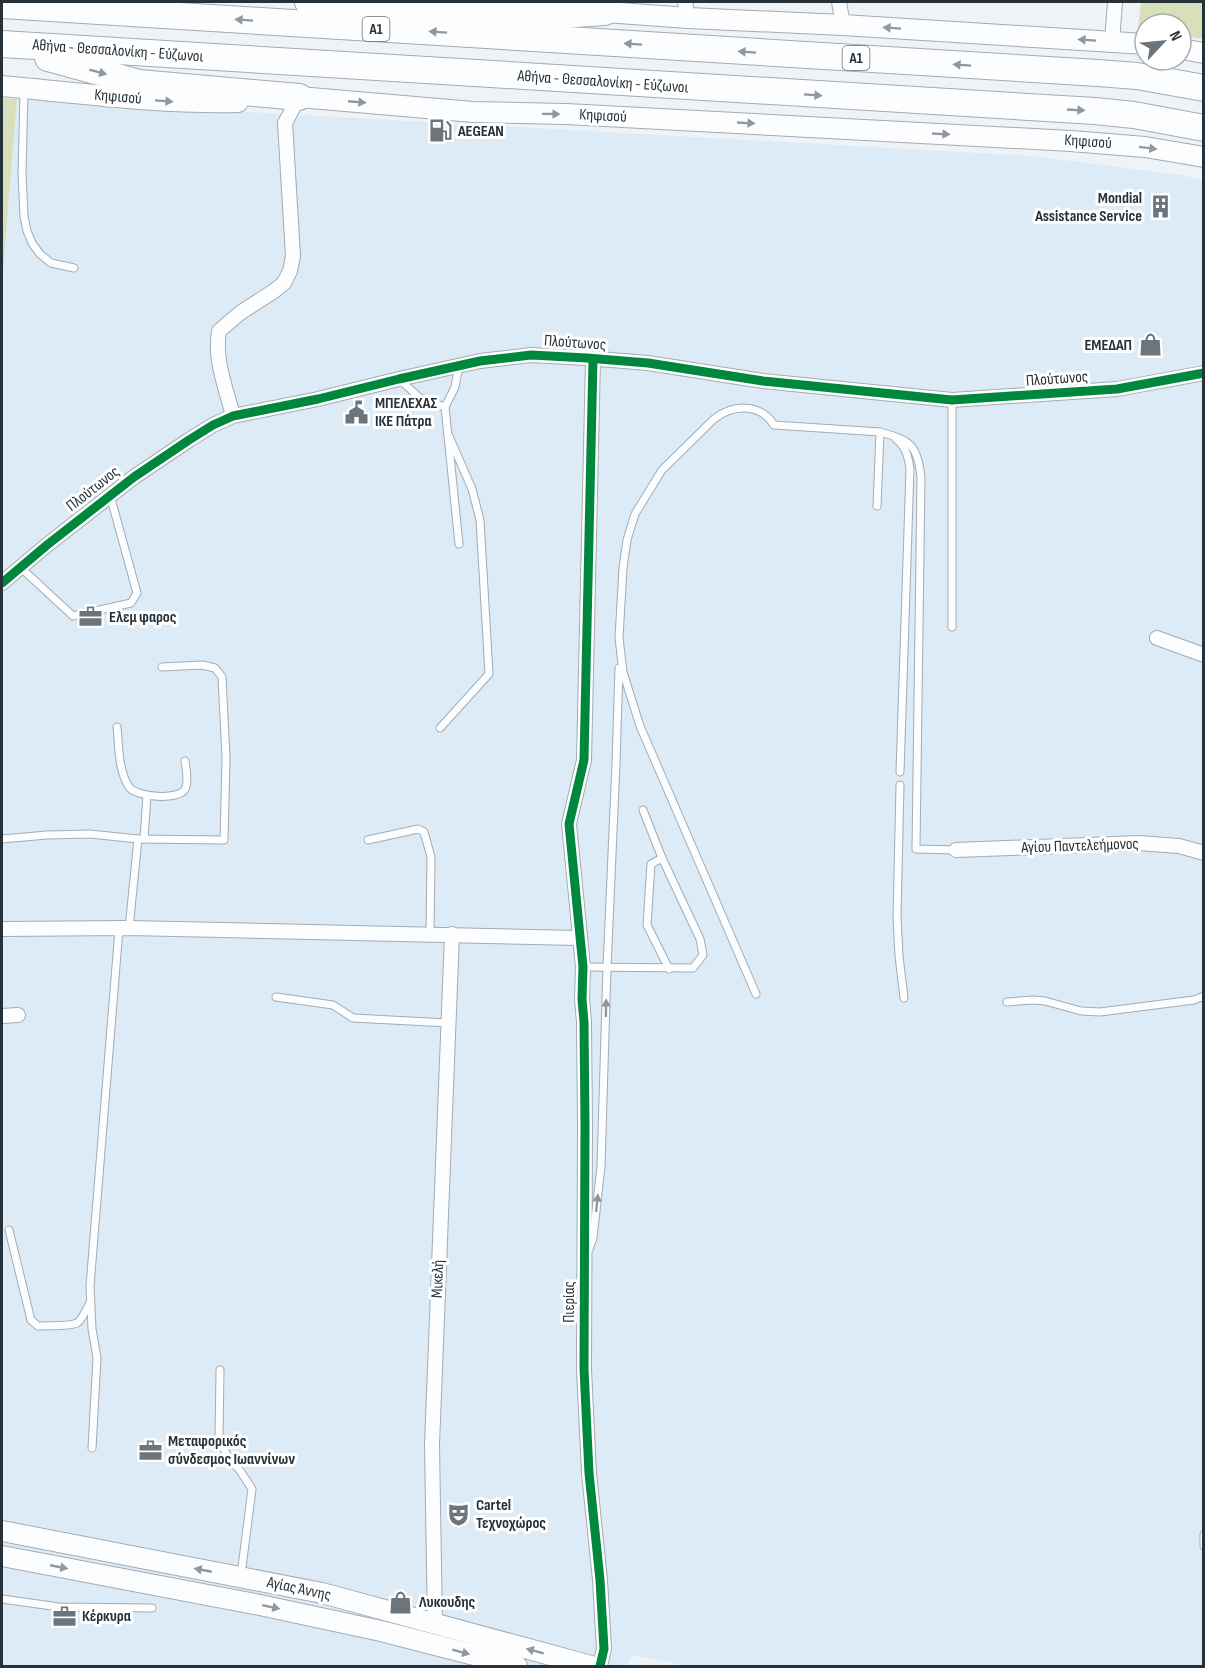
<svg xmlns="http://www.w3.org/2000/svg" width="1205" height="1668" font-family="'Sofia Sans Condensed',sans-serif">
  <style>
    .built { fill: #ddebf6 }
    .green { fill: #d8dfbb }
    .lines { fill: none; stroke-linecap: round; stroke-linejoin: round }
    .lane-casing { stroke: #a4abb1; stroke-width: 9 }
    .street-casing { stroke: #a4abb1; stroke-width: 16 }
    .secondary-casing { stroke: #a4abb1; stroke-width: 22 }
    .highway-casing { stroke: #a4abb1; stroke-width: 28 }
    .lane { stroke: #fcfdfe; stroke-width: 7 }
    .street { stroke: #fcfdfe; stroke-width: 14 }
    .secondary { stroke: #fcfdfe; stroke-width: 20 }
    .highway { stroke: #fcfdfe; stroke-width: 26 }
    .cycleway-casing { stroke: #fff; stroke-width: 13 }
    .cycleway { stroke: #00873e; stroke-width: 9 }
    .oneway { fill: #91979c }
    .labels { text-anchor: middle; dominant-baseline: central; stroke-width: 6; stroke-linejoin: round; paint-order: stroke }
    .shield { fill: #fff; stroke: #676f74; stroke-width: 1.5 }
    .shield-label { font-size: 15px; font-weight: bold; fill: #263139 }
    .street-label { font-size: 16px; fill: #263139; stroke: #fff }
    .poi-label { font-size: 16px; font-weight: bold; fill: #263139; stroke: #fff; text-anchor: start }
  </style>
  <rect width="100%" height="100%" fill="#eef3f8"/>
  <!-- built -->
  <path class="built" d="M17,99L1032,156L1181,175L1203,180V1666H687L632,1655L628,1666H2V283Z"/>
  <!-- green -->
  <g class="green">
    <path d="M1141,2H1203V39L1181,35V24H1145V29L1138,28Z"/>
    <path d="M2,98L17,99L2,283Z"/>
  </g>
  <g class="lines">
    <defs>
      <g id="lane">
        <path d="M24,91L22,174L24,216L27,231L32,243L40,254L51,263L74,268"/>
        <path d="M399,379L420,398L445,407"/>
        <path d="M952,400V627"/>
        <path d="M880,432C910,440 918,445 921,478L916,849L956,850"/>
        <path d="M896,439C906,447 908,456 910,469L900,772"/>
        <path d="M459,544L445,407L455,387L459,365"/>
        <path d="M20,567L73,616L131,603L137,593L110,495"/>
        <path d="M117,727C119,746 118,770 129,787C136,797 179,801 185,789C189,782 186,768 185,761"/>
        <path d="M440,728L489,674L480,520L472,489L448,434"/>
        <path d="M900,785L897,917L899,956L904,998"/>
        <path d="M2,839L47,835L90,834L138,839L224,840L226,758L222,677L215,668L202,665L162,667"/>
        <path d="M144,839L147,795"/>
        <path d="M368,840L418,829L424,832L431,857L430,934"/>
        <path d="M662,858L651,864L647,925L669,969"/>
        <path d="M129,928L138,839"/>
        <path d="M583,967L693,968L703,955L700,939L662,858L643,810"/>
        <path d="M756,994L640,726L623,672L619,638L623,568L627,540L635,514L662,470L714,419C733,404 760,403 774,425L880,432L877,506"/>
        <path d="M276,997L333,1005L353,1018L448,1023"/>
        <path d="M1007,1002L1033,1000L1045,1001L1081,1011L1100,1012L1194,1000L1204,996"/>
        <path d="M9,1230L31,1320L38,1326C47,1325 69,1327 77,1323C83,1319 86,1309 90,1303"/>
        <path d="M589,1249L593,1238L601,1166L607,968L616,763L619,668"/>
        <path d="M220,1370L219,1439L227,1455L241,1472L252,1489L241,1575"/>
        <path d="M92,1448L97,1358L92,1329L90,1286L119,929"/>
        <path d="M1204,1535V1546"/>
        <path d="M2,1599L59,1607L152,1608"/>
      </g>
      <g id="street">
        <path d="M685,2L688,18"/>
        <path d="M839,2L843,25"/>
        <path d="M1112,42L1115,2"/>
        <path d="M593,359L584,760L569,824L583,967L582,999L584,1022L585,1125L584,1369L589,1473L600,1580L604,1649L600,1666"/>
        <path d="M233,416C226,388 214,360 219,331L240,313L274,291L284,283L290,271L293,256L285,123L299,97"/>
        <path d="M2,583L47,545L134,477L189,440L213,425L233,416L318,399L399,379L480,361L531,355L587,358L648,363L763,381L952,400L1117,389L1204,373"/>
        <path d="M1157,638L1204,655"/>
        <path d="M956,850L1139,843L1179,846L1204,853"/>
        <path d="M2,929L129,928L579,938"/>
        <path d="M2,1016L18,1015"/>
        <path d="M435,1625L432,1445L452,934"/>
      </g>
      <g id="secondary">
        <path d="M592,11L688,18L843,25L1145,44"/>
        <path d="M1181,49L1204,53"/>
        <path d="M2,86C80,93 159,104 238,102"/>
        <path d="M285,98L299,97L473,112L566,114L1071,141L1145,147L1204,157"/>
        <path d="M2,1531L322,1593L591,1666"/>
        <path d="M2,1556L260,1605L381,1631L517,1666"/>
      </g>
      <g id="highway">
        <path d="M308,2L559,15L605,12"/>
        <path d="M2,5L1098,73L1137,76L1204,88"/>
        <path d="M2,44L1095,111L1134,115L1204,128"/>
        <path d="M48,58L139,83L299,97"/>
      </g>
    </defs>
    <!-- lane casing -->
    <use href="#lane" class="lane-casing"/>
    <!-- street casing -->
    <use href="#street" class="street-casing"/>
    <!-- secondary casing -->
    <use href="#secondary" class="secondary-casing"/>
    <!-- highway casing -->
    <use href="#highway" class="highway-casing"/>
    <!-- lane -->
    <use href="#lane" class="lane"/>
    <!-- street -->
    <use href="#street" class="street"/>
    <!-- secondary -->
    <use href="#secondary" class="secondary"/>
    <!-- highway -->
    <use href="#highway" class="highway"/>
    <defs>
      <g id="cycleway">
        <path d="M593,359L584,760L569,824L583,967L582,999L584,1022L585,1125L584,1369L589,1473L600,1580L604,1649L600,1666"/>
        <path d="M2,583L47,545L134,477L189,440L213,425L233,416L318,399L399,379L480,361L531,355L587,358L648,363L763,381L952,400L1117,389L1204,373"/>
      </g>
    </defs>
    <!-- cycleway casing -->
    <use href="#cycleway" class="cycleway-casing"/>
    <!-- cycleway -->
    <use href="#cycleway" class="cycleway"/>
  </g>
  <!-- one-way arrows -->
  <defs><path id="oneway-solid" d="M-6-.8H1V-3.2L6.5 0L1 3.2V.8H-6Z" transform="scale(1.5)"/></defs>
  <g class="oneway">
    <use href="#oneway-solid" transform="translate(244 20) rotate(-176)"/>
    <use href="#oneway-solid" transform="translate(892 28) rotate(-176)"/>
    <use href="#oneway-solid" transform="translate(438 32) rotate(-176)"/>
    <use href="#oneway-solid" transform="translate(1087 40) rotate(-176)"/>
    <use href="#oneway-solid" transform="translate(633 44) rotate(-176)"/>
    <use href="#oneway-solid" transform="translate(747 52) rotate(-176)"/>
    <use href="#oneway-solid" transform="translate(962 65) rotate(-176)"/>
    <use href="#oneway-solid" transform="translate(98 72) rotate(15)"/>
    <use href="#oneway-solid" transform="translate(813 95) rotate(4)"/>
    <use href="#oneway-solid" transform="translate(164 101) rotate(4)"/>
    <use href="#oneway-solid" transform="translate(357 102) rotate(5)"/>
    <use href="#oneway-solid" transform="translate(1076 110) rotate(3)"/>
    <use href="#oneway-solid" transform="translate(551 114) rotate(1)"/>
    <use href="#oneway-solid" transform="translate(746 123) rotate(3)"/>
    <use href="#oneway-solid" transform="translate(941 134) rotate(3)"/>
    <use href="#oneway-solid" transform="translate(1148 148) rotate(7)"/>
    <use href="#oneway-solid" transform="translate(606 1008) rotate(-89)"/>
    <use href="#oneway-solid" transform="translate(597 1203) rotate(-84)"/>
    <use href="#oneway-solid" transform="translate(59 1567) rotate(11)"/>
    <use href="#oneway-solid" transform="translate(203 1570) rotate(-169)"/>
    <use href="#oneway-solid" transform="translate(271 1607) rotate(12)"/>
    <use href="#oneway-solid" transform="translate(535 1651) rotate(-165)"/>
    <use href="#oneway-solid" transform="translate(461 1652) rotate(15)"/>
  </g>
  <!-- icons -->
  <defs>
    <symbol id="fuel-bare" viewBox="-9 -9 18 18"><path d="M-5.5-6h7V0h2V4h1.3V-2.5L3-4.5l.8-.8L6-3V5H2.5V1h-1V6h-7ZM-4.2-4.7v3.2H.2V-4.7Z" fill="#6c757c" stroke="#fff" stroke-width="2.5" paint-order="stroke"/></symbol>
    <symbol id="building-bare" viewBox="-9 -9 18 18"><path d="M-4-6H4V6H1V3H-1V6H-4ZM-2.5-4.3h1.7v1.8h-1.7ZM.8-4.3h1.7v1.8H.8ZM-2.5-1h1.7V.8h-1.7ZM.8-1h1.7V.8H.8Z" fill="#6c757c" stroke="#fff" stroke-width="2.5" paint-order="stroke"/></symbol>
    <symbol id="shop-bare" viewBox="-9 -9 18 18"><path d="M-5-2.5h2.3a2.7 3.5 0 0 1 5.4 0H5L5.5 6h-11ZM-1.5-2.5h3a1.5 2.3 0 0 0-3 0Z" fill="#6c757c" stroke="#fff" stroke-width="2.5" paint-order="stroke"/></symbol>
    <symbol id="civic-bare" viewBox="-9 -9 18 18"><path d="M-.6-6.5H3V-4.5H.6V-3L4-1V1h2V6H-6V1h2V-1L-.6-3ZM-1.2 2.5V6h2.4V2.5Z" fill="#6c757c" stroke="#fff" stroke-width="2.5" paint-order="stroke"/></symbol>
    <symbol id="office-bare" viewBox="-9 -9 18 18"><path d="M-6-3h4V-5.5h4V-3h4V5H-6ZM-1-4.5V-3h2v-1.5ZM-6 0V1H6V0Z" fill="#6c757c" stroke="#fff" stroke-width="2.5" paint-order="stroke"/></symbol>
    <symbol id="theatre-bare" viewBox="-9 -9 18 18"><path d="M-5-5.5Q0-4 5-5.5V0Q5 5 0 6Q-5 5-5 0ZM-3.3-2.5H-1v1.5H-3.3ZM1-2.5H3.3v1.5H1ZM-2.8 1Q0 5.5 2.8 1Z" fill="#6c757c" stroke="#fff" stroke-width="2.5" paint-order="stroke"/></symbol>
  </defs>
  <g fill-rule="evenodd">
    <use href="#fuel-bare" x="424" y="114" width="33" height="33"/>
    <use href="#building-bare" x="1144" y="190" width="33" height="33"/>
    <use href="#shop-bare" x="1134" y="328" width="33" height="33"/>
    <use href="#civic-bare" x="340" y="396" width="33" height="33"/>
    <use href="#office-bare" x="74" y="600" width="33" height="33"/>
    <use href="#office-bare" x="134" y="1434" width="33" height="33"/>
    <use href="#theatre-bare" x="442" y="1498" width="33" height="33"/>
    <use href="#shop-bare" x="384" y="1586" width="33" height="33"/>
    <use href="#office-bare" x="48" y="1600" width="33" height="33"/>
  </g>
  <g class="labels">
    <!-- shield labels -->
    <g class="shield">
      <rect x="362.5" y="17" width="27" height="24" rx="4.5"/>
      <rect x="842.5" y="46" width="27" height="24" rx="4.5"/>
    </g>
    <g class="shield-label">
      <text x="376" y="29">Α1</text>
      <text x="856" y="58">Α1</text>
    </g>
    <!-- street labels -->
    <g class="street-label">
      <text transform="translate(118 51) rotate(4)">Αθήνα - Θεσσαλονίκη - Εύζωνοι</text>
      <text transform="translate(603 82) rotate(4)">Αθήνα - Θεσσαλονίκη - Εύζωνοι</text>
      <text transform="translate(118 97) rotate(5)">Κηφισού</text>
      <text transform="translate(603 116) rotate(3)">Κηφισού</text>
      <text transform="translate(1088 142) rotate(4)">Κηφισού</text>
      <text transform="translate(575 343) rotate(4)">Πλούτωνος</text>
      <text transform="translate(1057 379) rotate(-4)">Πλούτωνος</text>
      <text transform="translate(93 489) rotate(-38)">Πλούτωνος</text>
      <text transform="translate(1080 846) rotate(-2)">Αγίου Παντελεήμονος</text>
      <text transform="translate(438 1279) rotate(-88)">Μικελή</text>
      <text transform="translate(569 1302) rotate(-90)">Πιερίας</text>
      <text transform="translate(299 1589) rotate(12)">Αγίας Άννης</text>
    </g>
    <!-- poi labels -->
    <g class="poi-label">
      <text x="458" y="131">AEGEAN</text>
      <text x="1142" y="198" text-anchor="end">Mondial<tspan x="1142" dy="18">Assistance Service</tspan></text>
      <text x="1132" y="345" text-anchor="end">ΕΜΕΔΑΠ</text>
      <text x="375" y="403">ΜΠΕΛΕΧΑΣ<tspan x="375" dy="18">ΙΚΕ Πάτρα</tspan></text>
      <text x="109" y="617">Ελεμ φαρος</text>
      <text x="168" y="1441">Μεταφορικός<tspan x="168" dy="18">σύνδεσμος Ιωαννίνων</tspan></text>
      <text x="476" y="1505">Cartel<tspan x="476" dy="18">Τεχνοχώρος</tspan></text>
      <text x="419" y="1602">Λυκουδης</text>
      <text x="82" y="1616">Κέρκυρα</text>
    </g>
  </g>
  <!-- border -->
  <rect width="1205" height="1668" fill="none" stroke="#263139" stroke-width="6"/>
  <!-- north arrow -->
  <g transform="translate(1163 42) rotate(64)"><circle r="28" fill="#ffffff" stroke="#a8adb0" stroke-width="1.5"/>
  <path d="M0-4.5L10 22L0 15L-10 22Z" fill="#6c757c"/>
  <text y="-9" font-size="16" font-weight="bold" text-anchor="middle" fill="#263139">N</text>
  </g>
</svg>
